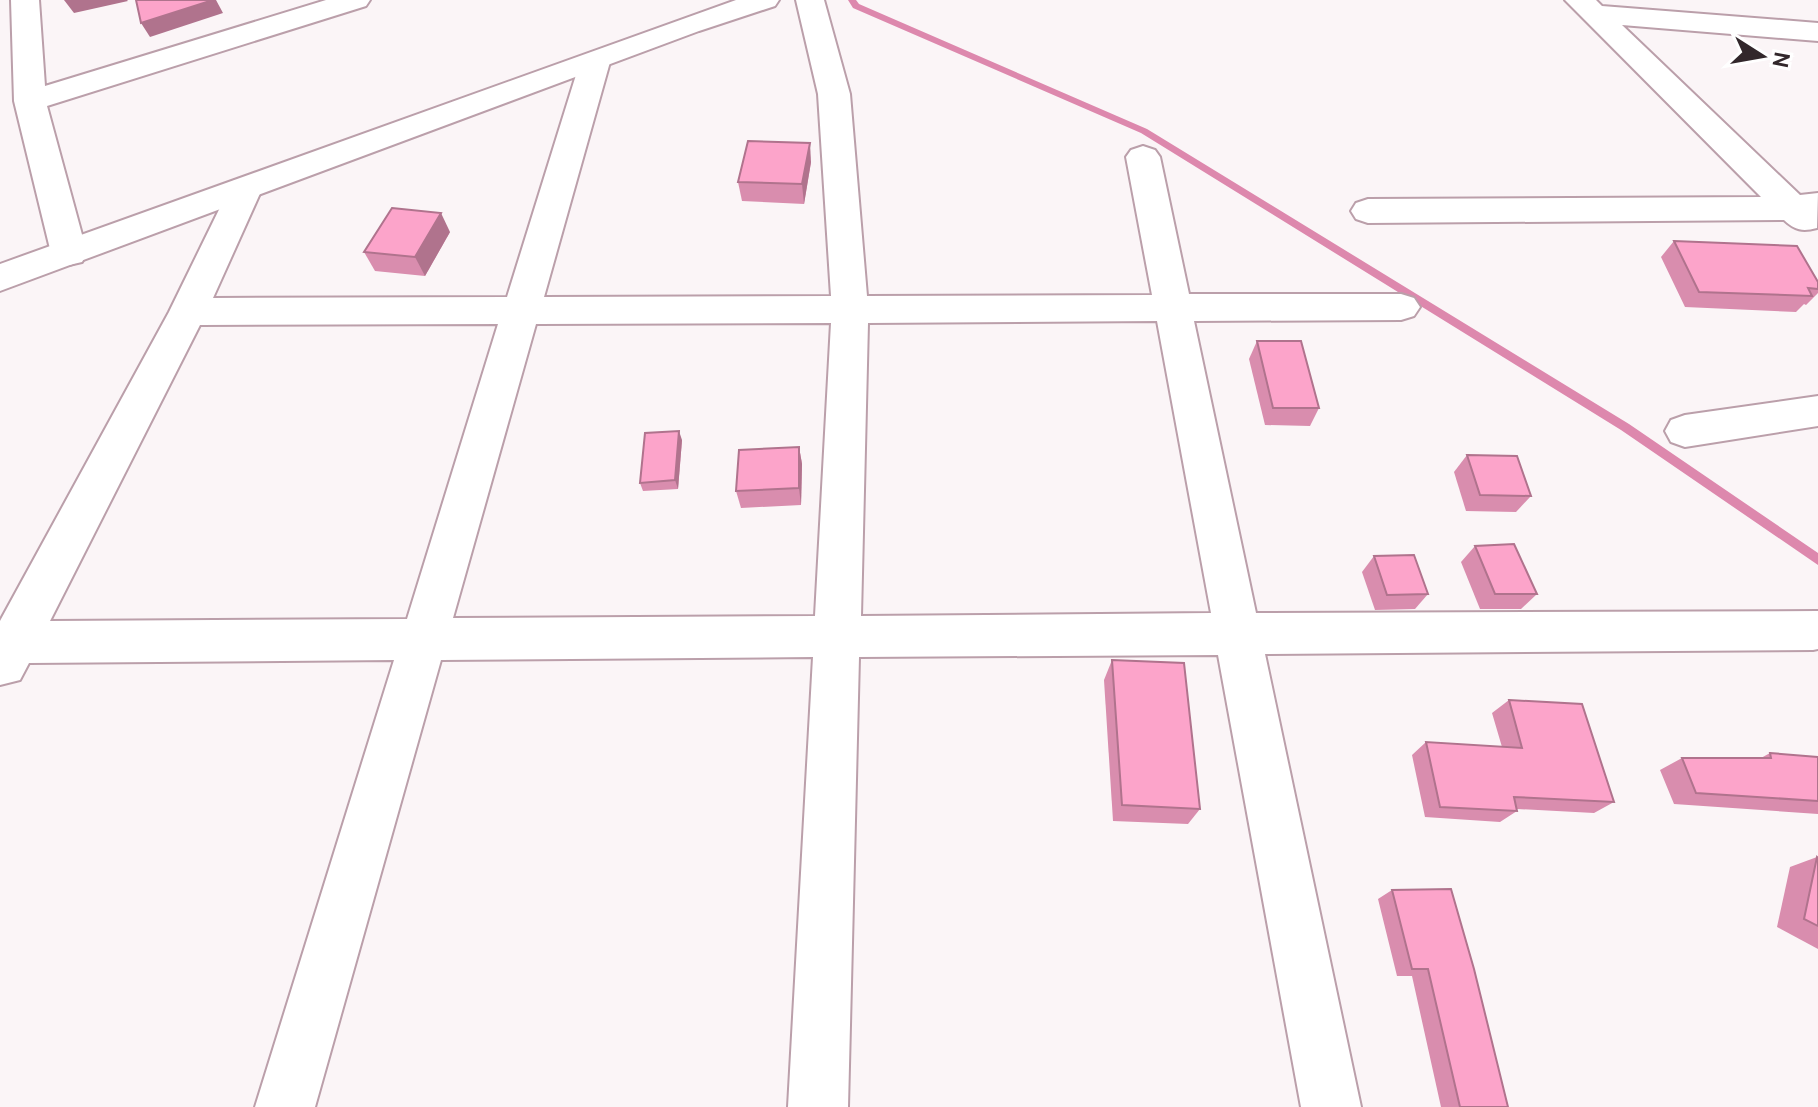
<svg xmlns="http://www.w3.org/2000/svg" width="1818" height="1107" font-family="Cabin,sans-serif">
  <style>
    .lines { fill: none; stroke-linecap: round; stroke-linejoin: round }
    .stream { fill: #dd88ad; fill-rule: evenodd }
    .minor-casing { stroke: #bb9faa; stroke-width: 4 }
    .major-casing { stroke: #bb9faa; stroke-width: 4 }
    .minor { fill: #fff; fill-rule: evenodd }
    .major { fill: #fff; fill-rule: evenodd }
    .wall { fill: #d98dae }
    .shaded-wall { fill: #b0738d }
    .building { fill: #fca4ca; stroke: #b0738d; stroke-width: 2 }
  </style>
  <rect width="100%" height="100%" fill="#fbf5f7"/>
  <g class="lines">
    <!-- stream -->
    <path class="stream" d="M848,0H856L859,4L1147,129L1629,424L1818,553V565L1621,430L1141,133L853,8Z"/>
    <defs>
      <g id="minor">
        <path d="M11,0H39L45,86L326,0H370L366,6L47,106L87,253L82,262L69,265L56,262L51,253L14,101Z"/>
        <path d="M796,0H824L850,94L867,296L1152,295L1126,157L1131,150L1143,146L1155,150L1160,157L1189,294H1401L1414,298L1420,307L1414,316L1401,320L1194,321L1256,613L1818,611V649L1813,650L1265,654L1361,1107H1301L1218,655L859,657L848,1107H788L813,657L441,660L315,1107H255L394,660L29,663L20,680L0,685V621L169,312L233,181L245,178L257,181L262,189L213,298L507,297L580,62L584,56L595,53L606,56L610,62L544,297L831,296L818,94ZM1157,321L1211,613L861,616L868,323ZM831,323L815,616L453,618L536,324ZM498,324L407,619L50,621L200,325Z"/>
        <path d="M1565,0H1596L1602,6L1818,23V41L1622,25L1800,195L1818,193L1817,228C1802,232 1795,230 1784,220L1368,223L1356,219L1351,211L1356,203L1368,199L1761,197Z"/>
        <path d="M1818,396V426L1685,447L1671,442L1665,431L1671,420L1685,415Z"/>
      </g>
      <path id="major" d="M736,0H779L775,6L699,31L0,291V264Z"/>
    </defs>
    <!-- minor casing -->
    <use href="#minor" class="minor-casing"/>
    <!-- major casing -->
    <use href="#major" class="major-casing"/>
    <!-- minor -->
    <use href="#minor" class="minor"/>
    <!-- major -->
    <use href="#major" class="major"/>
  </g>
  <!-- wall -->
  <g class="wall">
    <path d="M811,162L804,204L742,201L738,182Z"/>
    <path d="M450,232L425,276L375,271L364,252Z"/>
    <path d="M1674,241L1818,282V293L1806,305L1804,304L1796,312L1685,307L1661,257Z"/>
    <path d="M1257,341L1319,408L1310,426L1265,425L1249,359Z"/>
    <path d="M682,440L678,489L643,491L640,483Z"/>
    <path d="M799,447L802,464L801,505L741,508L736,491Z"/>
    <path d="M1467,455L1531,496L1516,512L1466,511L1454,472Z"/>
    <path d="M1475,546L1537,594L1521,609H1480L1461,562Z"/>
    <path d="M1374,556L1428,594L1415,609L1375,610L1362,572Z"/>
    <path d="M1112,660L1200,809L1188,824L1113,821L1104,680Z"/>
    <path d="M1509,700L1614,802L1594,813L1517,809V811L1500,822L1425,817L1412,755L1426,742L1502,747L1492,713Z"/>
    <path d="M1770,753L1818,757V814L1674,804L1660,770L1682,758H1761Z"/>
    <path d="M1817,857L1818,858V949L1777,927L1790,867Z"/>
    <path d="M1392,890L1508,1107H1441L1412,976H1397L1378,899Z"/>
  </g>
  <!-- shaded-wall -->
  <g class="shaded-wall">
    <path d="M64,0H127L128,1L74,13Z"/>
    <path d="M213,0H216L223,13L150,37L141,23Z"/>
    <path d="M810,143L811,162L804,204L802,184Z"/>
    <path d="M441,213L450,232L425,276L415,257Z"/>
    <path d="M679,431L682,440L678,489L675,480Z"/>
    <path d="M799,447L802,464L801,505L799,488Z"/>
  </g>
  <!-- building -->
  <g class="building">
    <path d="M136,0H213L141,23Z"/>
    <path d="M748,141L810,143L802,184L738,182Z"/>
    <path d="M392,208L441,213L415,257L364,252Z"/>
    <path d="M1674,241L1797,246L1818,282V289L1808,288L1812,296L1699,292Z"/>
    <path d="M1257,341H1301L1319,408H1273Z"/>
    <path d="M679,431L675,480L640,483L645,433Z"/>
    <path d="M799,447V488L736,491L739,450Z"/>
    <path d="M1467,455L1517,456L1531,496L1480,495Z"/>
    <path d="M1514,544L1537,594H1495L1475,546Z"/>
    <path d="M1414,555L1428,594L1387,595L1374,556Z"/>
    <path d="M1112,660L1184,663L1200,809L1122,805Z"/>
    <path d="M1509,700L1582,704L1614,802L1514,797L1517,811L1440,807L1426,742L1522,748Z"/>
    <path d="M1770,753L1818,757V801L1696,793L1682,758H1771Z"/>
    <path d="M1817,857L1818,858V926L1804,919Z"/>
    <path d="M1451,889L1474,969L1508,1107H1460L1428,969H1412L1392,890Z"/>
  </g>
  <!-- north arrow -->
  <g transform="translate(1762 56) rotate(101)" stroke="#ffffff" stroke-width="6" paint-order="stroke">
  <path d="M0-6L14 30L0 20L-14 30Z" fill="#32272b"/>
  <text y="-12" font-size="22" font-weight="bold" text-anchor="middle" fill="#32272b">N</text>
  </g>
</svg>
